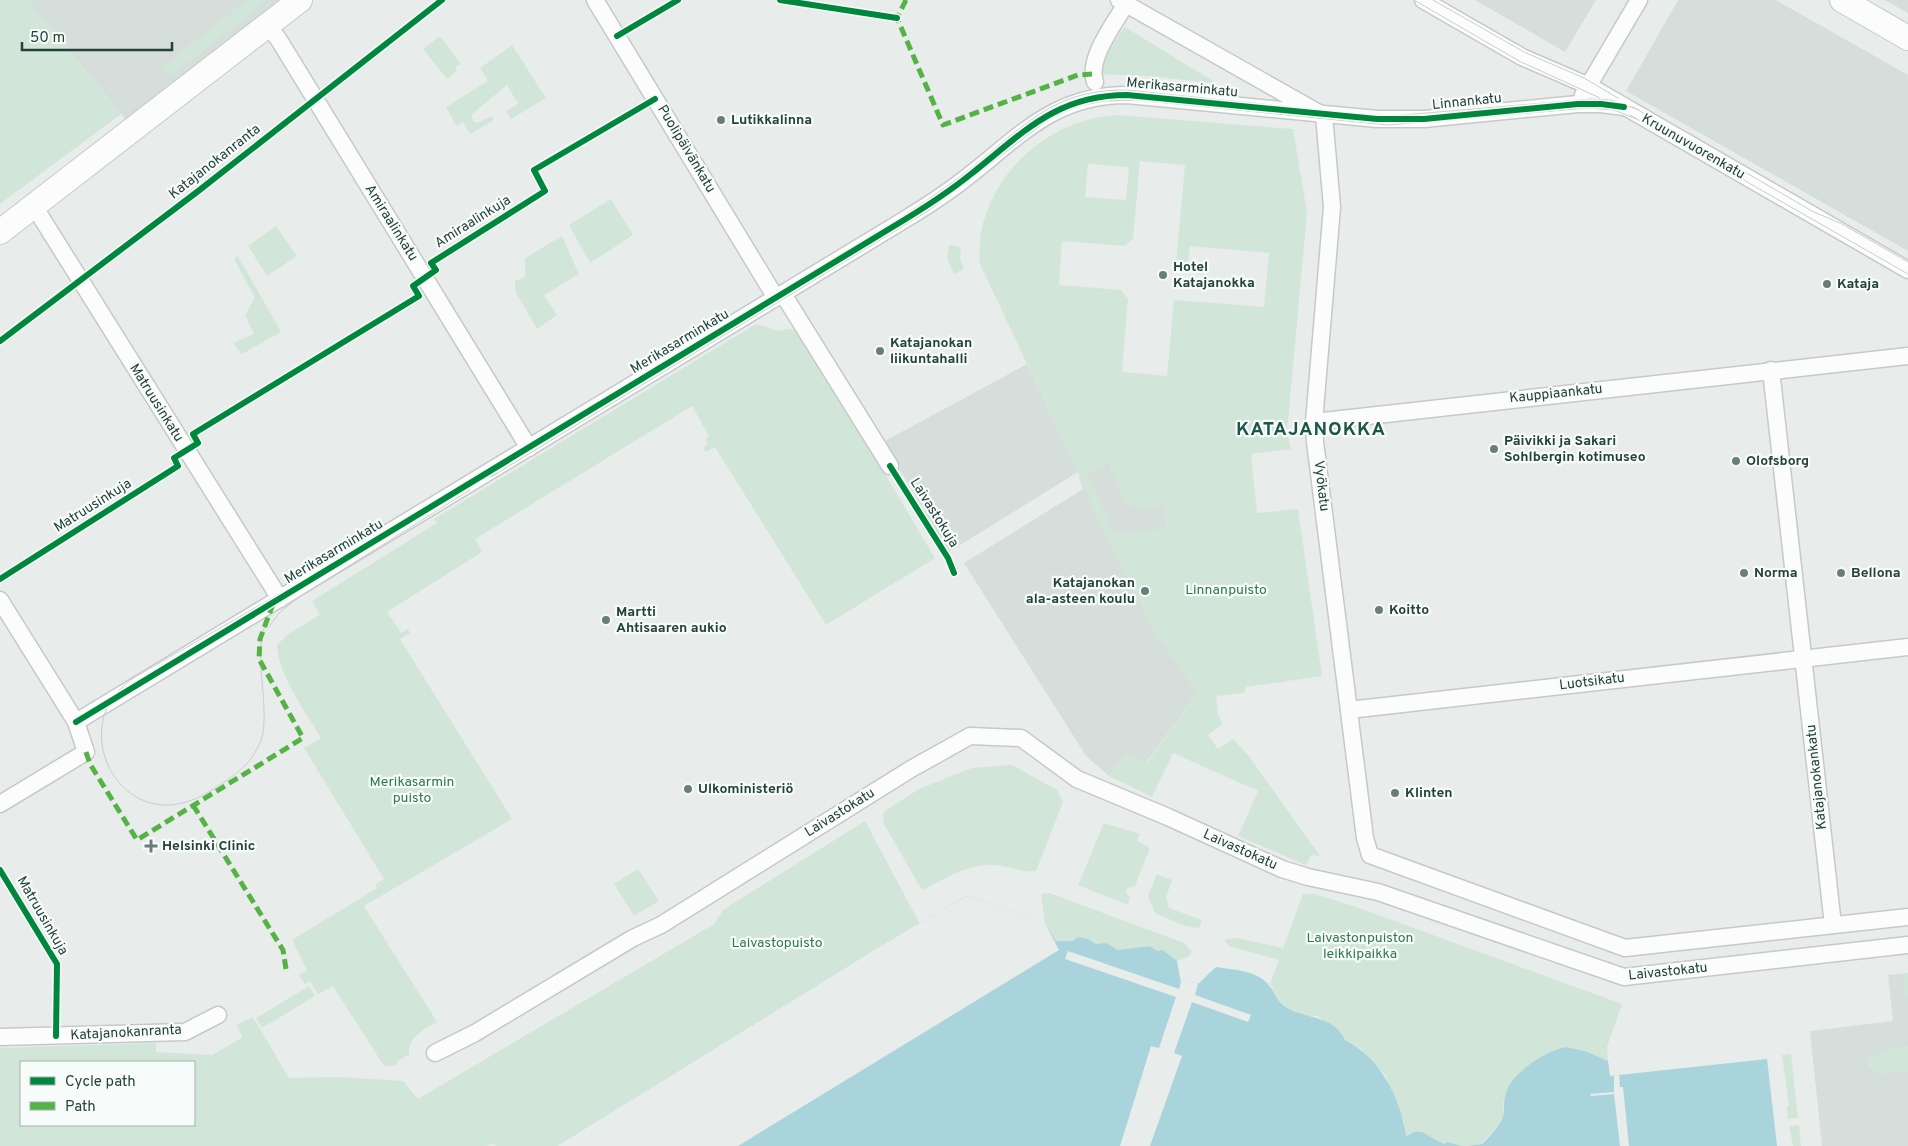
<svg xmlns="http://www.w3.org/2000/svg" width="1908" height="1146" font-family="Overpass,sans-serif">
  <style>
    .built { fill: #d6dedb }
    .green { fill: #d1e6d8; fill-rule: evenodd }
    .water { fill: #a9d4db }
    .pier { fill: #e8edeb }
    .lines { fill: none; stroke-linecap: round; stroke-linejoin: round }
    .street-casing { stroke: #c5cac8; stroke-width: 19 }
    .secondary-casing { stroke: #c3cbc8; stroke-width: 26 }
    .street { stroke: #fcfcfc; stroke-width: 16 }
    .secondary { stroke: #fcfcfc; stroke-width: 24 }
    .tram { stroke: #c9cdcc; stroke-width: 1 }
    .quiet { stroke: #55b346; stroke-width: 5; stroke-dasharray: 10 5; stroke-linecap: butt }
    .cycleway-casing { stroke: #f7fbf9; stroke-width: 9 }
    .cycleway { stroke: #00873e; stroke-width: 6 }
    .poi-dot { fill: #697e78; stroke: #f7fbf9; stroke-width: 2 }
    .labels { text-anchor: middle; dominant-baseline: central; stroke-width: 4.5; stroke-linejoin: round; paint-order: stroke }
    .street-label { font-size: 14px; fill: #24423a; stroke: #f7fbf9 }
    .poi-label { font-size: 14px; font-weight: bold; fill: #24423a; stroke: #f7fbf9; text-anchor: start }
    .park-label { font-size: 14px; fill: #2d7a4b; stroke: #f7fbf9 }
    .district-label { font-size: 19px; font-weight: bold; letter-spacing: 1px; fill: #1f5548; stroke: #f7fbf9 }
  </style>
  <rect width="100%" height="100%" fill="#e8edeb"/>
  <!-- built -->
  <g class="built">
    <path d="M28,0H284L127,121Z"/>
    <path d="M1475,0H1596L1565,52Z"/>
    <path d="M1678,0H1776L1908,75V251L1626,91Z"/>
    <path d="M1884,0H1908V13Z"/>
    <path d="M1027,364L1078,472L949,552L883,442Z"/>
    <path d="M1158,452L1197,693L1146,763L1126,753L1109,776L1086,756L964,563L1083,489L1079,477L1086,473L1108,463Z"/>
    <path d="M1908,973V1146H1822L1810,1031L1893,1021L1888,975Z"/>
  </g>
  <!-- green -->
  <g class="green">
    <path d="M0,0H28L121,114L0,204Z"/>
    <path d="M247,0H268L175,73L170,75L162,70V67Z"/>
    <path d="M1125,27L1213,81L1211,83L1149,76L1098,74L1103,57Z"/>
    <path d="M440,36L461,64L455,67L457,71L447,79L423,49Z"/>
    <path d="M512,45L546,98L511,119L506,111L518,104L507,85L471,115L473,121L477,123L492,116L494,120L470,134L463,122L456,126L446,107L488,81L480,68Z"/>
    <path d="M1116,115L1293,129L1307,213L1287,432L1291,449L1251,454L1257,513L1298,509L1322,676L1246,687L1244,693L1216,696L1218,714L1223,724L1208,735L1218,749L1233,739L1249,756L1320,856L1311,855L1306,865L1238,836L1258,791L1173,753L1152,797L1109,776L1126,753L1147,763L1197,693L1153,630L1099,523L1078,472L979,262C980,252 979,241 981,232C994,168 1052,119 1116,115ZM1140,161L1185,165L1176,263L1188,264L1190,246L1269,253L1264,307L1174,300L1167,376L1122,372L1128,299L1121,290L1059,285L1062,241L1125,246L1133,239ZM1088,164L1129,167L1126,200L1085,197ZM1108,463L1125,501L1139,509L1163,506L1166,528L1115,535L1087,473Z"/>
    <path d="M611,199L633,235L590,263L569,225Z"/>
    <path d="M276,226L297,256L267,276L248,246Z"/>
    <path d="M562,236L579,274L544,295L557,315L537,329L515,291V281L525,277V258Z"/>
    <path d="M949,245L961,247L960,259L964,269L954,274L947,259Z"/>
    <path d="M238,256L281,332L242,354L233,343L254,334L245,315L255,298L234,259Z"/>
    <path d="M756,324L779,331L788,329L800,331L935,558L826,625L715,447L706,452L703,448L708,444L705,440L709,436L692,406L475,539L482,552L387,612L401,633L408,629L410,633L400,639L512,819L364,906L437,1022C423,1030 408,1037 409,1055L397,1061V1065L384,1066L333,986L318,994L310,981L305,984L299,975L307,970L292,940L377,888L375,885L384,879L304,748L321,738C305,710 279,678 277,645L287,635L320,615L312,601L437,523L434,519Z"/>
    <path d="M1012,765L1057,790L1063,802L1036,871C1021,873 1010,866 995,865C970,862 944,880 922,890L884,824L883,816L885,811L919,789L972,768Z"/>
    <path d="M865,821L920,924L884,944L557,1146H496L493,1143L487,1146H0V1048L156,1043V1052L212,1055L243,1037L236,1025L253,1017L289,1078L338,1077L403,1081L418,1099L714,924L723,910ZM21,1062H194V1125H21Z"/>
    <path d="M1104,823L1140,834L1137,841L1150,848L1135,886L1127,888L1126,893L1130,897L1128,905L1078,885Z"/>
    <path d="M638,869L659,901L634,916L614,884Z"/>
    <path d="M1157,874L1172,880L1166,897L1169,908L1199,919L1202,922L1199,928L1184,926L1155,913L1148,896Z"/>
    <path d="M1050,893L1184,943L1192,952L1188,957L1177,961L1163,950L1157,951L1150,946L1118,950L1106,944H1096L1088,939L1078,937L1073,941H1056L1045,922L1041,894Z"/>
    <path d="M1303,894H1314L1351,905L1622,1004L1607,1047L1608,1061L1585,1051L1566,1047L1528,1066L1519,1073L1503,1103L1504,1115L1498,1125L1481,1144L1462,1146L1448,1142L1444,1144L1422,1132H1414L1405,1136L1404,1122L1385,1075L1360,1048L1345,1040L1318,1016H1304L1282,1005L1270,984L1279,960L1231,947L1225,942L1226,939L1237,938L1283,948Z"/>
    <path d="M1903,973H1908V997H1905Z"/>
    <path d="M309,986L315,996L262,1028L256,1018Z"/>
    <path d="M1908,1046V1071L1877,1074V1071H1873V1068L1868,1067V1061L1885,1049Z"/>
    <path d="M1791,1054L1798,1118L1788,1119L1787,1106H1789L1782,1055Z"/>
    <path d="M1799,1125L1801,1146H1793L1789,1126Z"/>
  </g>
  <!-- water -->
  <g class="water">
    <path d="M966,896L1045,923L1056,941H1073L1078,937L1088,939L1096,944L1106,943L1118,950L1150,946L1157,951L1163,950L1177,961L1181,983L1182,979L1198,984L1216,967C1229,969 1245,970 1257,976C1274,984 1275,1000 1284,1006C1305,1020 1333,1014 1345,1040C1380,1057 1401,1099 1406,1136L1414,1132H1422L1444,1144L1448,1142L1462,1146H557L884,944Z"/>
    <path d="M1566,1047L1585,1051L1608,1061L1610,1076L1767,1059L1777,1146H1466L1482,1144C1489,1137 1502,1124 1504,1113C1504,1105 1504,1098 1507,1090C1514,1071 1548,1050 1566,1047Z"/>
  </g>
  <!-- pier -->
  <g class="pier">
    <path d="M966,896L1045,923L1059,950L738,1146H557L884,944Z"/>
    <path d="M1068,951L1179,989L1182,979L1198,984L1195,995L1251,1015L1248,1022L1192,1002L1174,1053L1182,1056L1150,1146H1120L1151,1046L1159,1048L1176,997L1065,959Z"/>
    <path d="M1619,1075L1620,1087H1623L1629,1146H1620L1614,1094L1591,1096L1590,1094L1614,1092V1076Z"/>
  </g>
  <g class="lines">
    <defs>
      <g id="street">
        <path d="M595,0L776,298"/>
        <path d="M1119,0L1317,112"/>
        <path d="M1423,0L1522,57L1589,86L1908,270"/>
        <path d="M268,25L279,40L529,448"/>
        <path d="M1095,82C1087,59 1114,24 1126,4"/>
        <path d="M1583,95L1639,0"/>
        <path d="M1324,115L1332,207L1314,422L1315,442L1365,838L1370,855L1625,948L1908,917"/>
        <path d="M34,206L280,599"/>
        <path d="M783,294L890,466"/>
        <path d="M1771,370L1833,925"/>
        <path d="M1314,422L1908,356"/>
        <path d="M0,600L76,722L86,752L0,804"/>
        <path d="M1349,710L1908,647"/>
        <path d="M76,722L904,220C927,206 950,191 971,174C1023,133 1056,95 1127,95L1377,119H1424L1578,104H1601L1624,107"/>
        <path d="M0,1037L185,1032L218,1015"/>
        <path d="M435,1053L475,1033L633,938L661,925L911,769L970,736L1021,738L1077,779L1168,817L1282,869L1308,877L1378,892L1624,977L1908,945"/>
      </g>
      <g id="secondary">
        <path d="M1842,0L1908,38"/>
        <path d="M0,232L300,0"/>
      </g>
    </defs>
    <!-- street casing -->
    <use href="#street" class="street-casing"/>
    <!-- secondary casing -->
    <use href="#secondary" class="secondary-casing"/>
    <!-- street -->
    <use href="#street" class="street"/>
    <!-- secondary -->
    <use href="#secondary" class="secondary"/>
    <!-- tram -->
    <g class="tram">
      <path d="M1414,0L1519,61L1600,98"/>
      <path d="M1433,0L1524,52L1584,78L1618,98"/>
      <path d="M1633,107L1812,211L1842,224L1908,262"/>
      <path d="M1630,115L1908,274"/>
      <path d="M498,473L443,496L293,588C239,633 270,676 263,734C256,758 242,771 221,784C205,795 189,804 169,805C120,807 88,751 107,708C113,695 123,685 135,677L298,583L903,216C932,197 960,178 986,156C1033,117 1062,89 1127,90L1348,113L1391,116L1591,99L1611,100L1639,110"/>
      <path d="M491,477L931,209L1049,119L1078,106L1104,101L1136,100L1388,125L1588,108L1614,110L1636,119"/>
      <path d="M269,627L279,613L299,597L470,490"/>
    </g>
    <!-- quiet -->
    <g class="quiet">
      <path d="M906,0L897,18L943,125L1078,75L1092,74"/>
      <path d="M86,752L90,764L137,840L303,738L259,659L260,639L273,604"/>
      <path d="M193,805L283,950L286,969"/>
    </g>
    <defs>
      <g id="cycleway">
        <path d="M780,0L897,18"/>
        <path d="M617,36L678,0"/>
        <path d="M0,341L197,192L442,0"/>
        <path d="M890,466L948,558L954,573"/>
        <path d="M0,579L178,466L174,458L198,443L193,434L419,296L413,286L436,270L431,263L545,191L534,170L655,99"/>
        <path d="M76,722L904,220C927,206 950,191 971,174C1023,133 1056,95 1127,95L1377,119H1424L1578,104H1601L1624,107"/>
        <path d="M0,870L57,964L56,1036"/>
      </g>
    </defs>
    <!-- cycleway casing -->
    <use href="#cycleway" class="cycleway-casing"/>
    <!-- cycleway -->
    <use href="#cycleway" class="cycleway"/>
  </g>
  <!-- markers -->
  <g class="poi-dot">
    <circle cx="721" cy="120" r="5"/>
    <circle cx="1163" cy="275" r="5"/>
    <circle cx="1827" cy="284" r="5"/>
    <circle cx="880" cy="351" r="5"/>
    <circle cx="1494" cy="449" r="5"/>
    <circle cx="1736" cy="461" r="5"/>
    <circle cx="1744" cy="573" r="5"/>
    <circle cx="1841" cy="573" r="5"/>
    <circle cx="1145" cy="591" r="5"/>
    <circle cx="1379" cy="610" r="5"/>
    <circle cx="606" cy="620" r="5"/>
    <circle cx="688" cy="789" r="5"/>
    <circle cx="1395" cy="793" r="5"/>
    <path d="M148.5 838.5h5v5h5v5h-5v5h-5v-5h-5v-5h5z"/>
  </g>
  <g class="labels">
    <!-- street labels -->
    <g class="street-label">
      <text transform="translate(1182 88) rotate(5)">Merikasarminkatu</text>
      <text transform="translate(1467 102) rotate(-6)">Linnankatu</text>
      <text transform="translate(1693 147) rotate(30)">Kruunuvuorenkatu</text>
      <text transform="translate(686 149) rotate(59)">Puolipäivänkatu</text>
      <text transform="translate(215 162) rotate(-38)">Katajanokanranta</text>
      <text transform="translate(473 222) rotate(-32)">Amiraalinkuja</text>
      <text transform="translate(391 223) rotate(58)">Amiraalinkatu</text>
      <text transform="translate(680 342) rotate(-31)">Merikasarminkatu</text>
      <text transform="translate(1556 394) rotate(-6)">Kauppiaankatu</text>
      <text transform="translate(156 403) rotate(58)">Matruusinkatu</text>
      <text transform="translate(1321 486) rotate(83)">Vyökatu</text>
      <text transform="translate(93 506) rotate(-32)">Matruusinkuja</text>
      <text transform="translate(934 513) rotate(58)">Laivastokuja</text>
      <text transform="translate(334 552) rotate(-31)">Merikasarminkatu</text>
      <text transform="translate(1592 682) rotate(-7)">Luotsikatu</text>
      <text transform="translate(1817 777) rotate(-96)">Katajanokankatu</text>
      <text transform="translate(840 813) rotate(-32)">Laivastokatu</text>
      <text transform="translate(1240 850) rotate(24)">Laivastokatu</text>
      <text transform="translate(42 916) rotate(60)">Matruusinkuja</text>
      <text transform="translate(1668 972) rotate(-6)">Laivastokatu</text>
      <text transform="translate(126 1033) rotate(-3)">Katajanokanranta</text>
    </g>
    <!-- poi labels -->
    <g class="poi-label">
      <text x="731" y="120">Lutikkalinna</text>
      <text x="1173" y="267">Hotel<tspan x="1173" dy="16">Katajanokka</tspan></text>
      <text x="1837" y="284">Kataja</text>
      <text x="890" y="343">Katajanokan<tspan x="890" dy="16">liikuntahalli</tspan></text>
      <text x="1504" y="441">Päivikki ja Sakari<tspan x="1504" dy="16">Sohlbergin kotimuseo</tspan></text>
      <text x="1746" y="461">Olofsborg</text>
      <text x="1754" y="573">Norma</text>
      <text x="1851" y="573">Bellona</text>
      <text x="1135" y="583" text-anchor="end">Katajanokan<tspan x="1135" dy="16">ala-asteen koulu</tspan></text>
      <text x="1389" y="610">Koitto</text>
      <text x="616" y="612">Martti<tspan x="616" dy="16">Ahtisaaren aukio</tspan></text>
      <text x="698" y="789">Ulkoministeriö</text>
      <text x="1405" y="793">Klinten</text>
      <text x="162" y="846">Helsinki Clinic</text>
    </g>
    <!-- park labels -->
    <g class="park-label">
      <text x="1226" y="590">Linnanpuisto</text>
      <text x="412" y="782">Merikasarmin<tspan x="412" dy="16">puisto</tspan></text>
      <text x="1360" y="938">Laivastonpuiston<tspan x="1360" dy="16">leikkipaikka</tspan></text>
      <text x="777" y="943">Laivastopuisto</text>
    </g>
    <!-- district labels -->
    <g class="district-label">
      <text x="1311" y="430">KATAJANOKKA</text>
    </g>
  </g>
  <!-- legend -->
  <rect x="20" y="1061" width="175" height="65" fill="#f7fbf9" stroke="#a3b1ad"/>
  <rect x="30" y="1077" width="25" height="8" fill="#00873e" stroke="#a3b1ad"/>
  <text x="65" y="1086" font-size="15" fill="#24423a">Cycle path</text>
  <rect x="30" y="1102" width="25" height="8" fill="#55b346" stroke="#a3b1ad"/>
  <text x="65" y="1111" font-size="15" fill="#24423a">Path</text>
  <!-- scale -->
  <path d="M22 42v8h150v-8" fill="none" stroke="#24423a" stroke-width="2.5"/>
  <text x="30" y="42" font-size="15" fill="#24423a" stroke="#f7fbf9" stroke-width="4" paint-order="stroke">50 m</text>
</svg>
